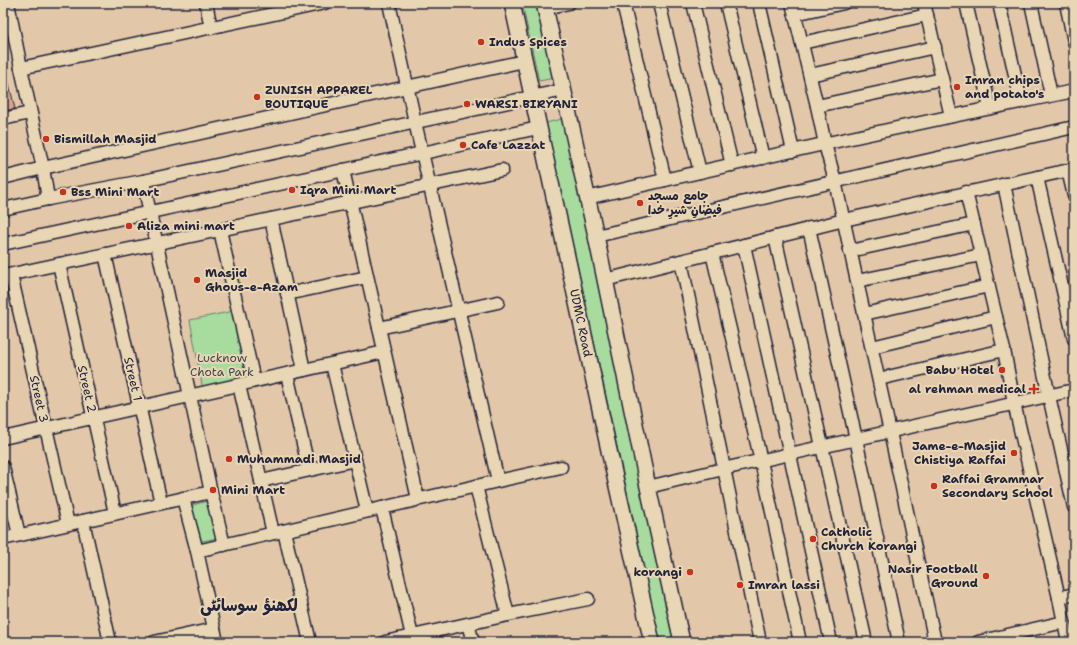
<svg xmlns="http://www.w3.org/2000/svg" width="1077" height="645" font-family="'Shantell Sans','Playpen Sans Arabic',sans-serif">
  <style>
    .green { fill: #a7dc9e; stroke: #647f6c }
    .building { fill: #d8a48e; stroke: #22223b }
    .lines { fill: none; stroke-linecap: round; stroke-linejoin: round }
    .minor-casing { stroke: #22223b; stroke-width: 15 }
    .major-casing { stroke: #22223b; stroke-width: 18 }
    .minor { stroke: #e8d6b4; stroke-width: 12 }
    .major { stroke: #e8d6b4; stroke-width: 15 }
    .poi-dot { fill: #c8321e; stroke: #e8d6b4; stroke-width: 1.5 }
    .labels { text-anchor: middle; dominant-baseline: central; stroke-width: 4; stroke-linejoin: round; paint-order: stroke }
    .poi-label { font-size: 12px; font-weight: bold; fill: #22223b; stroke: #e8d6b4; text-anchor: start }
    .street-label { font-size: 12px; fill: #22223b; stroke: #e8d6b4 }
    .park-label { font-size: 12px; fill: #3d474f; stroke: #e8d6b4 }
    .district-label { font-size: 16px; font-weight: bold; fill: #22223b; stroke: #e8d6b4 }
  </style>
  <rect width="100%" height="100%" fill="#e3c7a9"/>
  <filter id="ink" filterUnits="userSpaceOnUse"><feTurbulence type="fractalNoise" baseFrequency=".025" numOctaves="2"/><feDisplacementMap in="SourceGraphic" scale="8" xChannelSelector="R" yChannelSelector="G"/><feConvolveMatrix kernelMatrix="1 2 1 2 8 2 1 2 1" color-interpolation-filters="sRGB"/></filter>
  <g filter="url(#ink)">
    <!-- green -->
    <g class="green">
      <path d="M522,3H539L555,78L539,81Z"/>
      <path d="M562,119L677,642H660L546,123Z"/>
      <path d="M234,311L249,384L212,393L202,385L190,320Z"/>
      <path d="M208,501L217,538L198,542L189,506Z"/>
    </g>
    <!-- building -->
    <path class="building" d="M3,71H6L15,109L3,111Z"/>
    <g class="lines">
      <defs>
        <g id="minor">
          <path d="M8,3L21,68L43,168L48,199"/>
          <path d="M206,3L211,28"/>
          <path d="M389,3L415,122L498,481"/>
          <path d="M623,3L665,180"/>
          <path d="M659,3L700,172"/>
          <path d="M693,3L732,165"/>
          <path d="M726,3L763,158"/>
          <path d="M759,3L793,151"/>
          <path d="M792,3L817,106L825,144L835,181L890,432L935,642"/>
          <path d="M924,3L951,116"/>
          <path d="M966,3L990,108"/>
          <path d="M999,3L1021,102"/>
          <path d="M1031,3L1051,95"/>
          <path d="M1066,3L1074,42"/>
          <path d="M545,8L569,3"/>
          <path d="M795,14L844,3"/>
          <path d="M802,43L927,15"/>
          <path d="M21,68L325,3"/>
          <path d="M810,75L935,47"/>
          <path d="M817,106L942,79"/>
          <path d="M3,119L30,113"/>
          <path d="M343,170L418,499"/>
          <path d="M1068,170L1074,196"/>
          <path d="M1037,177L1074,339"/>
          <path d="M3,178L43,168L524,61"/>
          <path d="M143,181L211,492L224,545"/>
          <path d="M1004,184L1049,396L1074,507"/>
          <path d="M966,192L1004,350L1014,403L1059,598L1068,642"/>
          <path d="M587,198C749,160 911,124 1074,91"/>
          <path d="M3,209L48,199L143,181L564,90"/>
          <path d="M271,219L304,370"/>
          <path d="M809,228L856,439L899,642"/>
          <path d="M220,230L254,381"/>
          <path d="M596,236L1074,127"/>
          <path d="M775,237L866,642"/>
          <path d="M3,244L538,128"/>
          <path d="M744,245L831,642"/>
          <path d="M850,251L974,224"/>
          <path d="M712,253L761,461L800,642"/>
          <path d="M105,254L161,503"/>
          <path d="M681,261L760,642"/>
          <path d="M59,264L115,513"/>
          <path d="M11,275L68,524"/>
          <path d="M3,276L502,170"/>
          <path d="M605,280L844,220L1074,169"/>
          <path d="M857,281L981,255"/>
          <path d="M287,294L367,277"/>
          <path d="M864,314L989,286"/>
          <path d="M379,328L498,302"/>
          <path d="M872,347L996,317"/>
          <path d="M332,364L355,460"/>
          <path d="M287,374L309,470"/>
          <path d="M879,379L1004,350"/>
          <path d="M239,385L273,533"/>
          <path d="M3,438L384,352"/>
          <path d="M3,467L19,535"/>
          <path d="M261,481L355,460L367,511"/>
          <path d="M476,486L508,615"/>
          <path d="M648,487L723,469L1074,390"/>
          <path d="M183,498L197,551L217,642"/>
          <path d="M382,508L412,636"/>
          <path d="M83,521L110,642"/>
          <path d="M284,531L310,642"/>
          <path d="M3,539L211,492"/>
          <path d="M197,551L498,481L561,467"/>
          <path d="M1059,598L1074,594"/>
          <path d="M468,624L473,642"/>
          <path d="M154,642L214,629"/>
          <path d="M385,642L508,615L588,599"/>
          <path d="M978,642L1064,622"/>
        </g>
        <g id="major">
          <path d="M512,3L610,455L652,642"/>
          <path d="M544,3L596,236L648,487L682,642"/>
        </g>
      </defs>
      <!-- minor casing -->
      <use href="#minor" class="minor-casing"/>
      <!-- major casing -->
      <use href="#major" class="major-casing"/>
      <!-- minor -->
      <use href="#minor" class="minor"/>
      <!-- major -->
      <use href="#major" class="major"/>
    </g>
  </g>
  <!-- markers -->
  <g class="poi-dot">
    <circle cx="481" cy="42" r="4"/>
    <circle cx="957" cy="87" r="4"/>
    <circle cx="257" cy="97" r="4"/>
    <circle cx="467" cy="104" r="4"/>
    <circle cx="46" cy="139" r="4"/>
    <circle cx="463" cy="145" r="4"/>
    <circle cx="292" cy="190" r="4"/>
    <circle cx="63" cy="192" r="4"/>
    <circle cx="640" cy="203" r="4"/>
    <circle cx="129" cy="226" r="4"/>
    <circle cx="197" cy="280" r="4"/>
    <circle cx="1002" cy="370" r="4"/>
    <path d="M1032 383h4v4h4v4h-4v4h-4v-4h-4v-4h4z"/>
    <circle cx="1014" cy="453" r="4"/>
    <circle cx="229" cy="459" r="4"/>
    <circle cx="934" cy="486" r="4"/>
    <circle cx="213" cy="490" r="4"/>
    <circle cx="813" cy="539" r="4"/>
    <circle cx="690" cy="572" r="4"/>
    <circle cx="986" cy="576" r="4"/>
    <circle cx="740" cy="585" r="4"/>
  </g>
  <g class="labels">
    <!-- poi labels -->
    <g class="poi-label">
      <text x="489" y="42">Indus Spices</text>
      <text x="965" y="80">Imran chips<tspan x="965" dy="14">and potato's</tspan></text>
      <text x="265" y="90">ZUNISH APPAREL<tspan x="265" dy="14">BOUTIQUE</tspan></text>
      <text x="475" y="104">WARSI BIRYANI</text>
      <text x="54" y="139">Bismillah Masjid</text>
      <text x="471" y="145">Cafe Lazzat</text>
      <text x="300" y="190">Iqra Mini Mart</text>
      <text x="71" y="192">Bss Mini Mart</text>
      <text x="648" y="196">جامع مسجد<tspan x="648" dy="14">فیضانِ شیرِ خدا</tspan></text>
      <text x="137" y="226">Aliza mini mart</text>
      <text x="205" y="273">Masjid<tspan x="205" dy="14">Ghous-e-Azam</tspan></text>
      <text x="994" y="370" text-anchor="end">Babu Hotel</text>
      <text x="1026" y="389" text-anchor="end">al rehman medical</text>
      <text x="1006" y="446" text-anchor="end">Jame-e-Masjid<tspan x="1006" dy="14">Chistiya Raffai</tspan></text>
      <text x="237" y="459">Muhammadi Masjid</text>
      <text x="942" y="479">Raffai Grammar<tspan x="942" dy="14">Secondary School</tspan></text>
      <text x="221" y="490">Mini Mart</text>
      <text x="821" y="532">Catholic<tspan x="821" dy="14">Church Korangi</tspan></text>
      <text x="978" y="569" text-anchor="end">Nasir Football<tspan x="978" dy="14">Ground</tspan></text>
      <text x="682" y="572" text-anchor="end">korangi</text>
      <text x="748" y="585">Imran lassi</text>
    </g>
    <!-- street labels -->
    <g class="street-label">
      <text transform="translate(581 323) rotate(78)">UDMC Road</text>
      <text transform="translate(133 379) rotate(77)">Street 1</text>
      <text transform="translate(87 389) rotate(77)">Street 2</text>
      <text transform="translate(39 399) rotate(77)">Street 3</text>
    </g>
    <!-- park labels -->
    <g class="park-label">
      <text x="222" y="358">Lucknow<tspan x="222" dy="14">Chota Park</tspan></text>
    </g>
    <!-- district labels -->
    <g class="district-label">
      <text x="249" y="605">لکھنؤ سوسائٹی</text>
    </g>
  </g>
  <!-- margin -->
  <rect width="1077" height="645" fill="none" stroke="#e8d6b4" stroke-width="16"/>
  <rect x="8" y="8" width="1061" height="629" fill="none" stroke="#22223b" stroke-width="1.5" filter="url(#ink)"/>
</svg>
